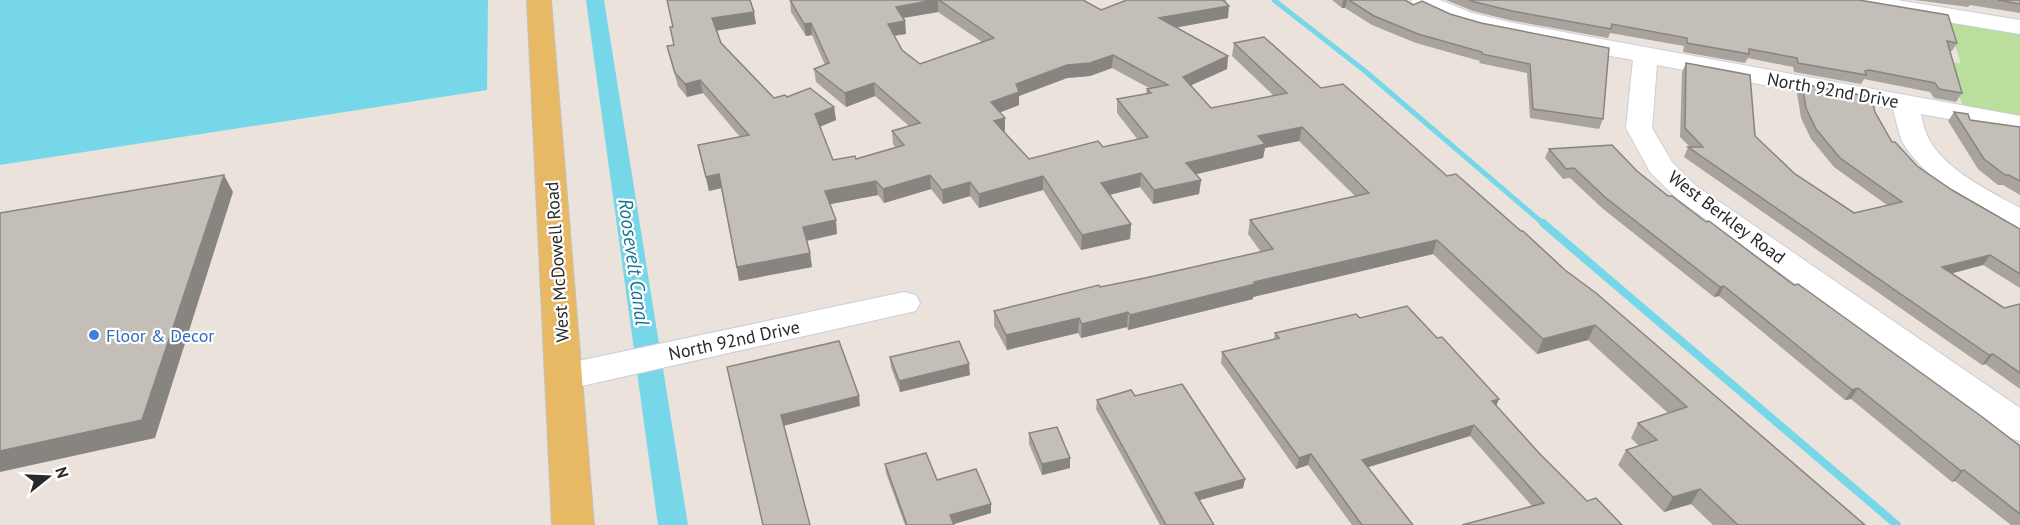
<svg xmlns="http://www.w3.org/2000/svg" width="2020" height="525" font-family="'PT Sans',sans-serif">
  <style>
    .green { fill: #bade9b }
    .water { fill: #75d7e7 }
    .lines { fill: none; stroke-linecap: round; stroke-linejoin: round }
    .stream-far1 { stroke: #75d7e7; stroke-width: 5 }
    .stream { stroke: #75d7e7; stroke-width: 8 }
    .canal { fill: #75d7e7; fill-rule: evenodd }
    .minor-casing { stroke: #cacfda; stroke-width: 2 }
    .major-casing { stroke: #c3c3c3; stroke-width: 2 }
    .minor { fill: #fff; fill-rule: evenodd }
    .major { fill: #e8b964; fill-rule: evenodd }
    .wall { fill: #a8a39d; fill-rule: evenodd }
    .shaded-wall { fill: #888580 }
    .building { fill: #c3beb7; stroke: #888580; stroke-width: 1.5; fill-rule: evenodd }
    .shop-dot { fill: #3f7fe0; stroke: #fff; stroke-width: 2 }
    .labels { text-anchor: middle; dominant-baseline: central; stroke-width: 4.5; stroke-linejoin: round; paint-order: stroke }
    .street-label { font-size: 18px; fill: #292929; stroke: #fff }
    .shop-label { font-size: 18px; fill: #366cbe; stroke: #fff; text-anchor: start }
    .water-label { font-size: 20px; font-style: italic; fill: #157691; stroke: #fff }
  </style>
  <rect width="100%" height="100%" fill="#ebe2dc"/>
  <!-- green -->
  <path class="green" d="M1946,19L2020,32V117L1963,107L1947,62L1961,63Z"/>
  <!-- water -->
  <path class="water" d="M0,0H488L487,90L0,165Z"/>
  <g class="lines">
    <!-- stream-far1 -->
    <path class="stream-far1" d="M1274,0L1365,71L1545,225"/>
    <!-- stream -->
    <path class="stream" d="M1543,223L1897,525"/>
    <!-- canal -->
    <path class="canal" d="M586,0H604L688,525H658Z"/>
    <defs>
      <g id="minor">
        <path d="M1411,0H1440L1472,13L1509,22L2020,116V132L1921,114C1923,123 1925,133 1930,141C1948,172 1990,191 2020,208V229C1984,220 1919,174 1902,141C1898,131 1896,120 1893,109L1657,65L1652,128L1672,162L1695,185L2020,408V441L2007,437L1675,197L1650,172L1626,128L1633,60C1593,52 1430,29 1411,0Z"/>
        <path d="M1845,0H1897L2020,20V34L1856,7L1848,5Z"/>
        <path d="M904,292L916,295L920,303L916,311L564,390L551,386L546,377L551,368L564,364Z"/>
      </g>
      <path id="major" d="M527,0H551L594,525H552Z"/>
    </defs>
    <!-- minor casing -->
    <use href="#minor" class="minor-casing"/>
    <!-- major casing -->
    <use href="#major" class="major-casing"/>
    <!-- minor -->
    <use href="#minor" class="minor"/>
    <!-- major -->
    <use href="#major" class="major"/>
  </g>
  <!-- wall -->
  <g class="wall">
    <path d="M790,0H1083L1101,10L1126,0H1226L1228,18L1176,27L1228,56L1227,69L1191,85L1211,108L1274,96L1232,56L1234,43L1321,88L1447,176L1565,270L1865,525H1713L1691,504L1664,512L1618,465L1626,450L1639,446L1631,438L1638,423L1668,413L1588,340L1537,354L1433,254L1253,297V299L1128,330L1127,327L1081,338L1078,333L1007,350L994,326V311L1261,252L1248,234L1250,220L1355,196L1299,141L1265,148L1263,158L1196,174L1201,180L1199,194L1153,204L1140,187L1110,195L1131,224L1130,239L1081,250L1043,190L979,208L970,196L943,204L931,189L884,203L878,195L830,204L837,234L807,241L810,253L812,267L739,281L721,188L709,191L698,145L740,137L703,93L687,97L678,86L667,46L674,45L670,27L756,24L717,30L721,43L774,98L787,97L834,107L836,120L820,127L833,160L856,159L896,148L893,144L892,131L909,126L875,96L846,107L816,82L814,69L825,65L812,35L806,36L791,12ZM938,12L982,42L920,64L902,50L894,36L906,34L905,21L903,18ZM1112,68L1149,88L1147,89L1146,94L1117,99V113L1138,140L1103,147L1029,159L1004,132L1005,131L1000,112L1019,105V96L1067,78L1090,76Z"/>
    <path d="M1332,0H1405L1413,5L1450,14L1481,23L1603,119L1599,129L1530,118L1527,73L1479,63L1480,61L1416,43L1372,25L1345,8H1342Z"/>
    <path d="M1446,0H1859L1957,43L1952,51H1950L1962,93L1956,102L1934,98L1930,92L1864,79L1861,84L1794,72L1793,67L1748,58L1745,63L1683,52L1684,46L1610,33L1608,38L1509,20L1473,11Z"/>
    <path d="M1915,0H2020V13L1970,5L1968,7Z"/>
    <path d="M1686,63L1755,136L1795,174L1854,213L1887,205L1834,167L1811,139L1801,118L1797,93L1802,84L1875,112L1892,142L1917,166L1952,190L2020,229V288L1983,265L1951,273L2004,308L2020,304V389L1985,364L1982,365L1684,157L1688,147H1690L1680,137L1682,72Z"/>
    <path d="M1954,112L1970,120L2020,127V195L2003,185H1998L1978,169L1948,121Z"/>
    <path d="M1549,149L1637,171L1668,196L2020,446V525H2011L1955,481L1952,482L1851,399L1845,400L1719,296L1714,297L1602,208L1570,178L1563,179L1545,158Z"/>
    <path d="M1360,318L1497,406L1539,453L1587,501L1622,525L1532,506L1470,436L1368,467L1413,525H1352L1308,465L1296,469L1221,363L1222,352L1274,339L1275,333Z"/>
    <path d="M890,357L970,375L900,392L891,367Z"/>
    <path d="M1135,396L1245,479L1243,488L1199,500L1214,525H1160L1096,409L1097,400Z"/>
    <path d="M1029,433L1070,468L1042,475L1029,444Z"/>
    <path d="M885,464L937,480L991,513L953,524L954,525H905L886,473Z"/>
  </g>
  <!-- shaded-wall -->
  <g class="shaded-wall">
    <path d="M934,0H938V12L897,19L896,7Z"/>
    <path d="M1343,0H1347L1345,8H1342Z"/>
    <path d="M1229,6L1228,18L1158,31L1159,18Z"/>
    <path d="M754,12L756,24L715,31L712,18Z"/>
    <path d="M905,21L906,34L889,36L888,24Z"/>
    <path d="M811,23L812,35L806,36L804,24Z"/>
    <path d="M1113,55L1112,68L1090,76L1067,78L1019,96V105L991,116V102L1016,84L1067,65Z"/>
    <path d="M1228,56L1227,69L1181,90L1183,77Z"/>
    <path d="M700,80L703,93L687,97L685,84Z"/>
    <path d="M874,83L875,96L846,107L845,93Z"/>
    <path d="M834,107L836,120L816,128L815,114Z"/>
    <path d="M1005,118V131L994,134V121Z"/>
    <path d="M1302,127L1299,141L1265,148L1263,158L1185,177L1186,163L1258,136Z"/>
    <path d="M1141,173L1140,187L1101,197V183Z"/>
    <path d="M719,174L722,188L709,191L706,177Z"/>
    <path d="M224,175L233,192L155,438L0,472V451Z"/>
    <path d="M930,175L931,189L884,203L883,189Z"/>
    <path d="M1043,176V190L979,208V194Z"/>
    <path d="M1201,180L1199,194L1153,204L1154,190Z"/>
    <path d="M876,181L878,195L826,205L825,191Z"/>
    <path d="M970,182V196L943,204L942,190Z"/>
    <path d="M836,220L837,234L805,241L803,227Z"/>
    <path d="M1131,224L1130,239L1081,250L1082,235Z"/>
    <path d="M1437,240L1433,254L1253,297V299L1128,330L1130,315L1254,282Z"/>
    <path d="M810,253L812,267L739,281L737,267Z"/>
    <path d="M1990,255L1983,265L1935,278L1942,267Z"/>
    <path d="M1724,286L1719,296L1714,297L1720,287Z"/>
    <path d="M1128,312L1127,327L1081,338L1082,324Z"/>
    <path d="M1079,318L1078,333L1007,350L1006,335Z"/>
    <path d="M1595,325L1588,340L1537,354L1543,339Z"/>
    <path d="M1993,354L1985,364L1982,365L1989,355Z"/>
    <path d="M969,364L970,375L900,392L899,381Z"/>
    <path d="M1858,388L1851,399L1845,400L1852,390Z"/>
    <path d="M859,396L860,406L783,426L781,415Z"/>
    <path d="M1499,399L1495,409L1492,401Z"/>
    <path d="M1474,425L1470,436L1359,470L1362,460Z"/>
    <path d="M1311,454L1308,465L1296,469L1299,458Z"/>
    <path d="M1070,458V468L1042,475V464Z"/>
    <path d="M1964,470L1955,481L1952,482L1961,471Z"/>
    <path d="M1245,479L1243,488L1193,502L1195,493Z"/>
    <path d="M1700,489L1691,504L1664,512L1673,497Z"/>
    <path d="M991,504V513L951,525L950,515Z"/>
  </g>
  <!-- building -->
  <g class="building">
    <path d="M667,0H750L754,12L712,18L721,43L774,98L785,95L787,97L810,88L834,107L815,114L833,160L855,156L856,159L904,145L892,131L920,123L874,83L845,93L814,69L829,63L811,23L804,24L790,0H934L896,7L905,21L888,24L902,50L920,64L994,38L939,0H1083L1101,10L1127,0H1223L1229,6L1159,18L1228,56L1183,77L1211,108L1287,93L1234,43L1264,37L1321,88L1343,84L1447,176L1456,174L1521,231H1523L1565,270L1596,293L1865,525H1738L1700,489L1673,497L1626,450L1657,440L1638,423L1687,407L1595,325L1543,339L1437,240L1254,282L1255,284L1130,315L1128,312L1082,324L1079,318L1006,335L994,311L1099,285L1100,287L1145,278L1273,249L1250,220L1369,193L1302,127L1258,136L1265,144L1186,163L1201,180L1154,190L1141,173L1101,183L1131,224L1082,235L1043,176L979,194L970,182L942,190L930,175L883,189L876,181L825,191L836,220L803,227L810,253L737,267L719,174L706,177L698,145L749,135L700,80L685,84L675,73L667,46L674,45L670,27H673ZM1113,55L1168,85L1147,89L1151,93L1117,99L1148,137L1103,147L1098,141L1029,159L994,121L1005,118L991,102L1019,92L1016,84L1067,65L1090,63Z"/>
    <path d="M1349,0H1405L1413,5L1422,1L1450,14L1481,23L1609,48L1603,119L1533,109L1530,64L1482,54V52L1418,34L1374,16Z"/>
    <path d="M1469,0H1859L1948,15L1957,43L1947,41L1962,93L1939,89L1935,83L1869,70L1865,71L1866,75L1798,63L1797,58L1749,49V54L1687,43V38L1612,24L1611,29L1512,11L1475,2Z"/>
    <path d="M1998,0H2020V4Z"/>
    <path d="M1686,63L1750,75L1755,136L1795,174L1854,213L1902,202L1840,158L1816,129L1806,108L1802,84L1871,97L1875,112L1892,142H1895L1917,166L1952,190L2020,229V274L1990,255L1942,267L2004,308L2020,304V373L1993,354L1989,355L1688,147H1703L1685,128Z"/>
    <path d="M1954,112L1968,114L1970,120L2020,127V181L2009,175H2005L1984,159Z"/>
    <path d="M1612,145L1637,171L1668,196H1672L1706,222L1709,221L1794,285L1798,284L1981,416L2020,446V514L1964,470L1961,471L1858,388L1852,390L1724,286L1720,287L1606,198L1574,168L1566,169L1549,149Z"/>
    <path d="M224,175L142,420L0,451V213Z"/>
    <path d="M1407,306L1437,338L1442,337L1499,399L1492,401L1539,453L1587,501L1596,498L1622,525H1462L1544,503L1474,425L1362,460L1413,525H1362L1311,454L1299,458L1222,352L1279,338L1275,333L1356,314L1360,318Z"/>
    <path d="M839,341L859,396L781,415L810,525H763L727,367Z"/>
    <path d="M959,341L969,364L899,381L890,357Z"/>
    <path d="M1182,384L1245,479L1195,493L1214,525H1166L1097,400L1131,390L1135,396Z"/>
    <path d="M1057,427L1070,458L1042,464L1029,433Z"/>
    <path d="M926,453L937,480L976,469L991,504L950,515L954,525H907L885,464Z"/>
  </g>
  <!-- markers -->
  <circle class="shop-dot" cx="94" cy="335" r="6"/>
  <g class="labels">
    <!-- street labels -->
    <g class="street-label">
      <text transform="translate(1833 90) rotate(10)">North 92nd Drive</text>
      <text transform="translate(1727 217) rotate(37)">West Berkley Road</text>
      <text transform="translate(557 262) rotate(-94)">West McDowell Road</text>
      <text transform="translate(734 340) rotate(-12)">North 92nd Drive</text>
    </g>
    <!-- shop labels -->
    <g class="shop-label">
      <text x="106" y="335">Floor &amp; Decor</text>
    </g>
    <!-- water labels -->
    <g class="water-label">
      <text transform="translate(634 262) rotate(82)">Roosevelt Canal</text>
    </g>
  </g>
  <!-- north arrow -->
  <g transform="translate(48 477) rotate(72)" stroke="#ffffff" stroke-width="4.5" paint-order="stroke">
  <path d="M0-4.5L10 22L0 15L-10 22Z" fill="#292929"/>
  <text y="-9" font-size="16" font-weight="bold" text-anchor="middle" fill="#292929">N</text>
  </g>
</svg>
